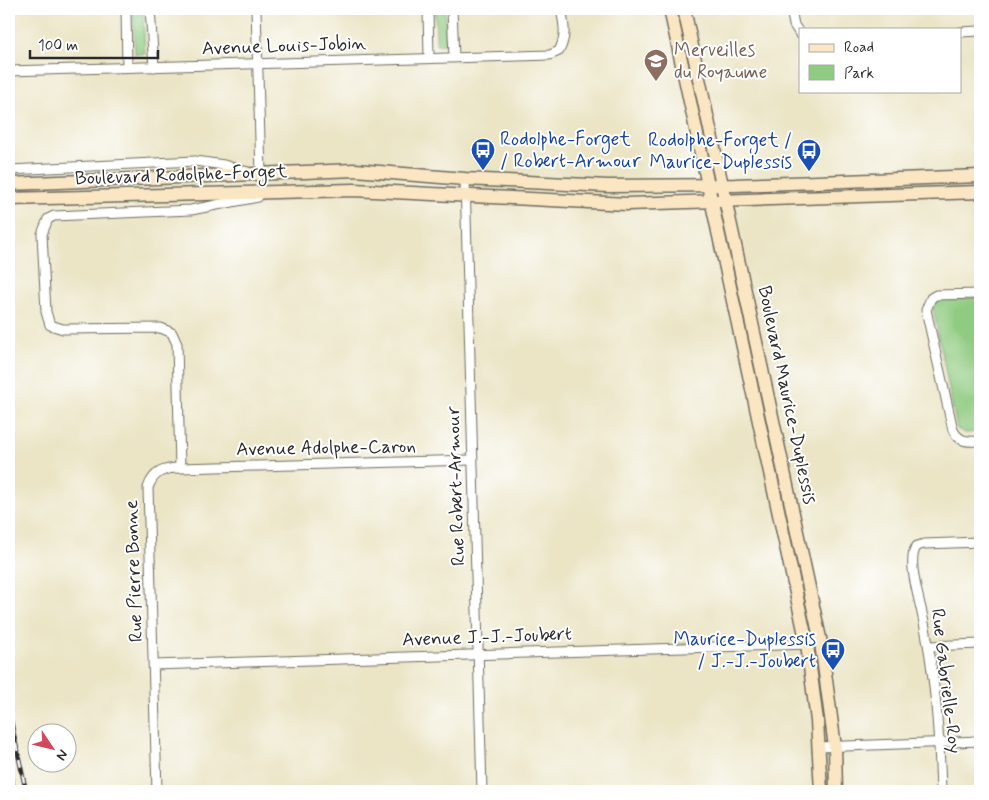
<svg xmlns="http://www.w3.org/2000/svg" width="989" height="800" font-family="Mynerve,sans-serif">
  <style>
    .green { fill: #8fcb80; stroke: #5d7b56 }
    .lines { fill: none; stroke-linecap: round; stroke-linejoin: round }
    .street-casing { stroke: #6e6c61; stroke-width: 11 }
    .secondary-casing { stroke: #6e6c61; stroke-width: 15 }
    .street { stroke: #fff; stroke-width: 9 }
    .secondary { stroke: #fbe6c3; stroke-width: 12 }
    .rail-casing { stroke: #2b2b2b; stroke-width: 4.5 }
    .rail { stroke: #fff; stroke-width: 2.5; stroke-dasharray: 8; stroke-linecap: butt }
    .labels { text-anchor: middle; dominant-baseline: central; stroke-width: 4; stroke-linejoin: round; paint-order: stroke }
    .street-label { font-size: 19px; fill: #2b2b2b; stroke: #fff }
    .education-label { font-size: 19px; fill: #785e54; stroke: #fff; text-anchor: start }
    .transit-label { font-size: 19px; fill: #164399; stroke: #fff; text-anchor: end }
  </style>
  <rect width="100%" height="100%" fill="#fff"/>
  <filter id="ink" filterUnits="userSpaceOnUse"><feTurbulence type="fractalNoise" baseFrequency=".02" numOctaves="2"/><feDisplacementMap in="SourceGraphic" scale="10" xChannelSelector="R" yChannelSelector="G"/><feConvolveMatrix kernelMatrix="1 2 1 2 8 2 1 2 1" color-interpolation-filters="sRGB"/></filter>
  <filter id="wash" filterUnits="userSpaceOnUse"><feTurbulence type="fractalNoise" baseFrequency=".0096" numOctaves="4" result="noise"/><feDisplacementMap in="SourceGraphic" scale="20" xChannelSelector="R" yChannelSelector="G"/><feGaussianBlur stdDeviation="1.12" result="paint"/><feColorMatrix in="noise" values="0 0 0 0 0 0 0 0 0 0 0 0 0 0 0 0 0 1.4 0 .05"/><feComposite in="paint" operator="in"/></filter>
  <g filter="url(#wash)">
    <rect width="100%" height="100%" fill="#ebe5c6"/>
    <!-- green -->
    <g class="green">
      <path d="M133,9H143L145,54H135Z"/>
      <path d="M435,9H445L447,44L436,45Z"/>
      <path d="M980,297V432L965,433L957,429L932,304L938,300Z"/>
    </g>
  </g>
  <g filter="url(#ink)">
    <g class="lines">
      <defs>
        <g id="street">
          <path d="M126,9L127,67"/>
          <path d="M150,9L154,67"/>
          <path d="M256,9L261,173"/>
          <path d="M428,9L429,57"/>
          <path d="M452,9L454,57"/>
          <path d="M791,9L794,25L800,34"/>
          <path d="M960,32L980,31"/>
          <path d="M9,71L550,55L559,51C567,36 564,24 561,9"/>
          <path d="M9,170L195,161L224,165L248,172"/>
          <path d="M465,179L482,791"/>
          <path d="M980,294L936,295L931,298L926,310L953,430C959,442 968,442 980,441"/>
          <path d="M180,468L472,460"/>
          <path d="M929,646L980,644"/>
          <path d="M154,665L810,644"/>
          <path d="M819,747L980,741"/>
          <path d="M157,791L148,488C153,472 164,468 180,468L177,344L172,333L161,328L63,329L50,325L46,312L42,234L48,219L54,216L191,210L258,197"/>
          <path d="M941,791C939,731 935,672 922,613C919,598 906,558 917,546L924,544L980,542"/>
        </g>
        <g id="secondary">
          <path d="M670,9L807,644L817,721L821,791"/>
          <path d="M684,9L821,643L835,747L836,791"/>
          <path d="M9,184L355,170L465,179L608,186L735,185L980,176"/>
          <path d="M9,199L354,190L627,204L980,192"/>
        </g>
      </defs>
      <!-- street casing -->
      <use href="#street" class="street-casing"/>
      <!-- secondary casing -->
      <use href="#secondary" class="secondary-casing"/>
      <!-- street -->
      <use href="#street" class="street"/>
      <!-- secondary -->
      <use href="#secondary" class="secondary"/>
      <defs>
        <g id="rail">
          <path d="M9,712L26,791"/>
          <path d="M9,766L14,791"/>
        </g>
      </defs>
      <!-- rail casing -->
      <use href="#rail" class="rail-casing"/>
      <!-- rail -->
      <use href="#rail" class="rail"/>
    </g>
  </g>
  <!-- icons -->
  <defs>
    <symbol id="school-pin" viewBox="-11 -11 22 30"><path d="M0 17L-7.5 6A9.5 9.5 0 1 1 7.5 6Z" fill="#8d6e63" stroke="#fff"/><path d="M0-5L7-2L0 1L-7-2ZM-4 1L0 2.5L4 1V4Q0 6-4 4Z" fill="#fff"/></symbol>
    <symbol id="bus-pin" viewBox="-11 -11 22 30"><path d="M0 17L-7.5 6A9.5 9.5 0 1 1 7.5 6Z" fill="#1a4fb4" stroke="#fff"/><path d="M-5-6H5V4H4V6H2V4H-2V6H-4V4H-5ZM-3.5-4V0h7V-4ZM-3.5 1.2v1.5H-2V1.2ZM2 1.2v1.5H3.5V1.2Z" fill="#fff"/></symbol>
  </defs>
  <g fill-rule="evenodd">
    <use href="#school-pin" x="642" y="47" width="28" height="38"/>
    <use href="#bus-pin" x="469" y="136" width="28" height="38"/>
    <use href="#bus-pin" x="795" y="137" width="28" height="38"/>
    <use href="#bus-pin" x="819" y="636" width="28" height="38"/>
  </g>
  <g class="labels">
    <!-- street labels -->
    <g class="street-label">
      <text transform="translate(284 46) rotate(-2)">Avenue Louis-Jobin</text>
      <text transform="translate(181 175) rotate(-2)">Boulevard Rodolphe-Forget</text>
      <text transform="translate(787 395) rotate(78)">Boulevard Maurice-Duplessis</text>
      <text transform="translate(326 448) rotate(-1)">Avenue Adolphe-Caron</text>
      <text transform="translate(456 486) rotate(-92)">Rue Robert-Armour</text>
      <text transform="translate(134 571) rotate(-92)">Rue Pierre Bonne</text>
      <text transform="translate(487 637) rotate(-2)">Avenue J.-J.-Joubert</text>
      <text transform="translate(946 681) rotate(83)">Rue Gabrielle-Roy</text>
    </g>
    <!-- education labels -->
    <g class="education-label">
      <text x="674" y="50">Merveilles<tspan x="674" dy="22">du Royaume</tspan></text>
    </g>
    <!-- transit labels -->
    <g class="transit-label">
      <text x="500" y="139" text-anchor="start">Rodolphe-Forget<tspan x="500" dy="22">/ Robert-Armour</tspan></text>
      <text x="792" y="140">Rodolphe-Forget /<tspan x="792" dy="22">Maurice-Duplessis</tspan></text>
      <text x="816" y="639">Maurice-Duplessis<tspan x="816" dy="22">/ J.-J.-Joubert</tspan></text>
    </g>
  </g>
  <!-- margin -->
  <rect width="989" height="800" fill="none" stroke="#fff" stroke-width="30"/>
  <!-- legend -->
  <rect x="799" y="28" width="162" height="65" fill="#ffffff" stroke="#aaaaaa"/>
  <rect x="809" y="44" width="25" height="8" fill="#fbe6c3" stroke="#aaaaaa"/>
  <text x="844" y="52" font-size="15" fill="#2b2b2b">Road</text>
  <rect x="809" y="65" width="25" height="15" fill="#8fcb80" stroke="#aaaaaa"/>
  <text x="844" y="78" font-size="15" fill="#2b2b2b">Park</text>
  <!-- north arrow -->
  <g transform="translate(52 748) rotate(125)"><circle r="24" fill="#ffffff" stroke="#aaaaaa"/>
  <path d="M0-4L9 19L0 12L-9 19Z" fill="#d1495b"/>
  <text y="-8" font-size="14" font-weight="bold" text-anchor="middle" fill="#2b2b2b">N</text>
  </g>
  <!-- scale -->
  <path d="M30 50v8h128v-8" fill="none" stroke="#2b2b2b" stroke-width="2.5"/>
  <text x="38" y="50" font-size="15" fill="#2b2b2b" stroke="#ffffff" stroke-width="4" paint-order="stroke">100 m</text>
</svg>
